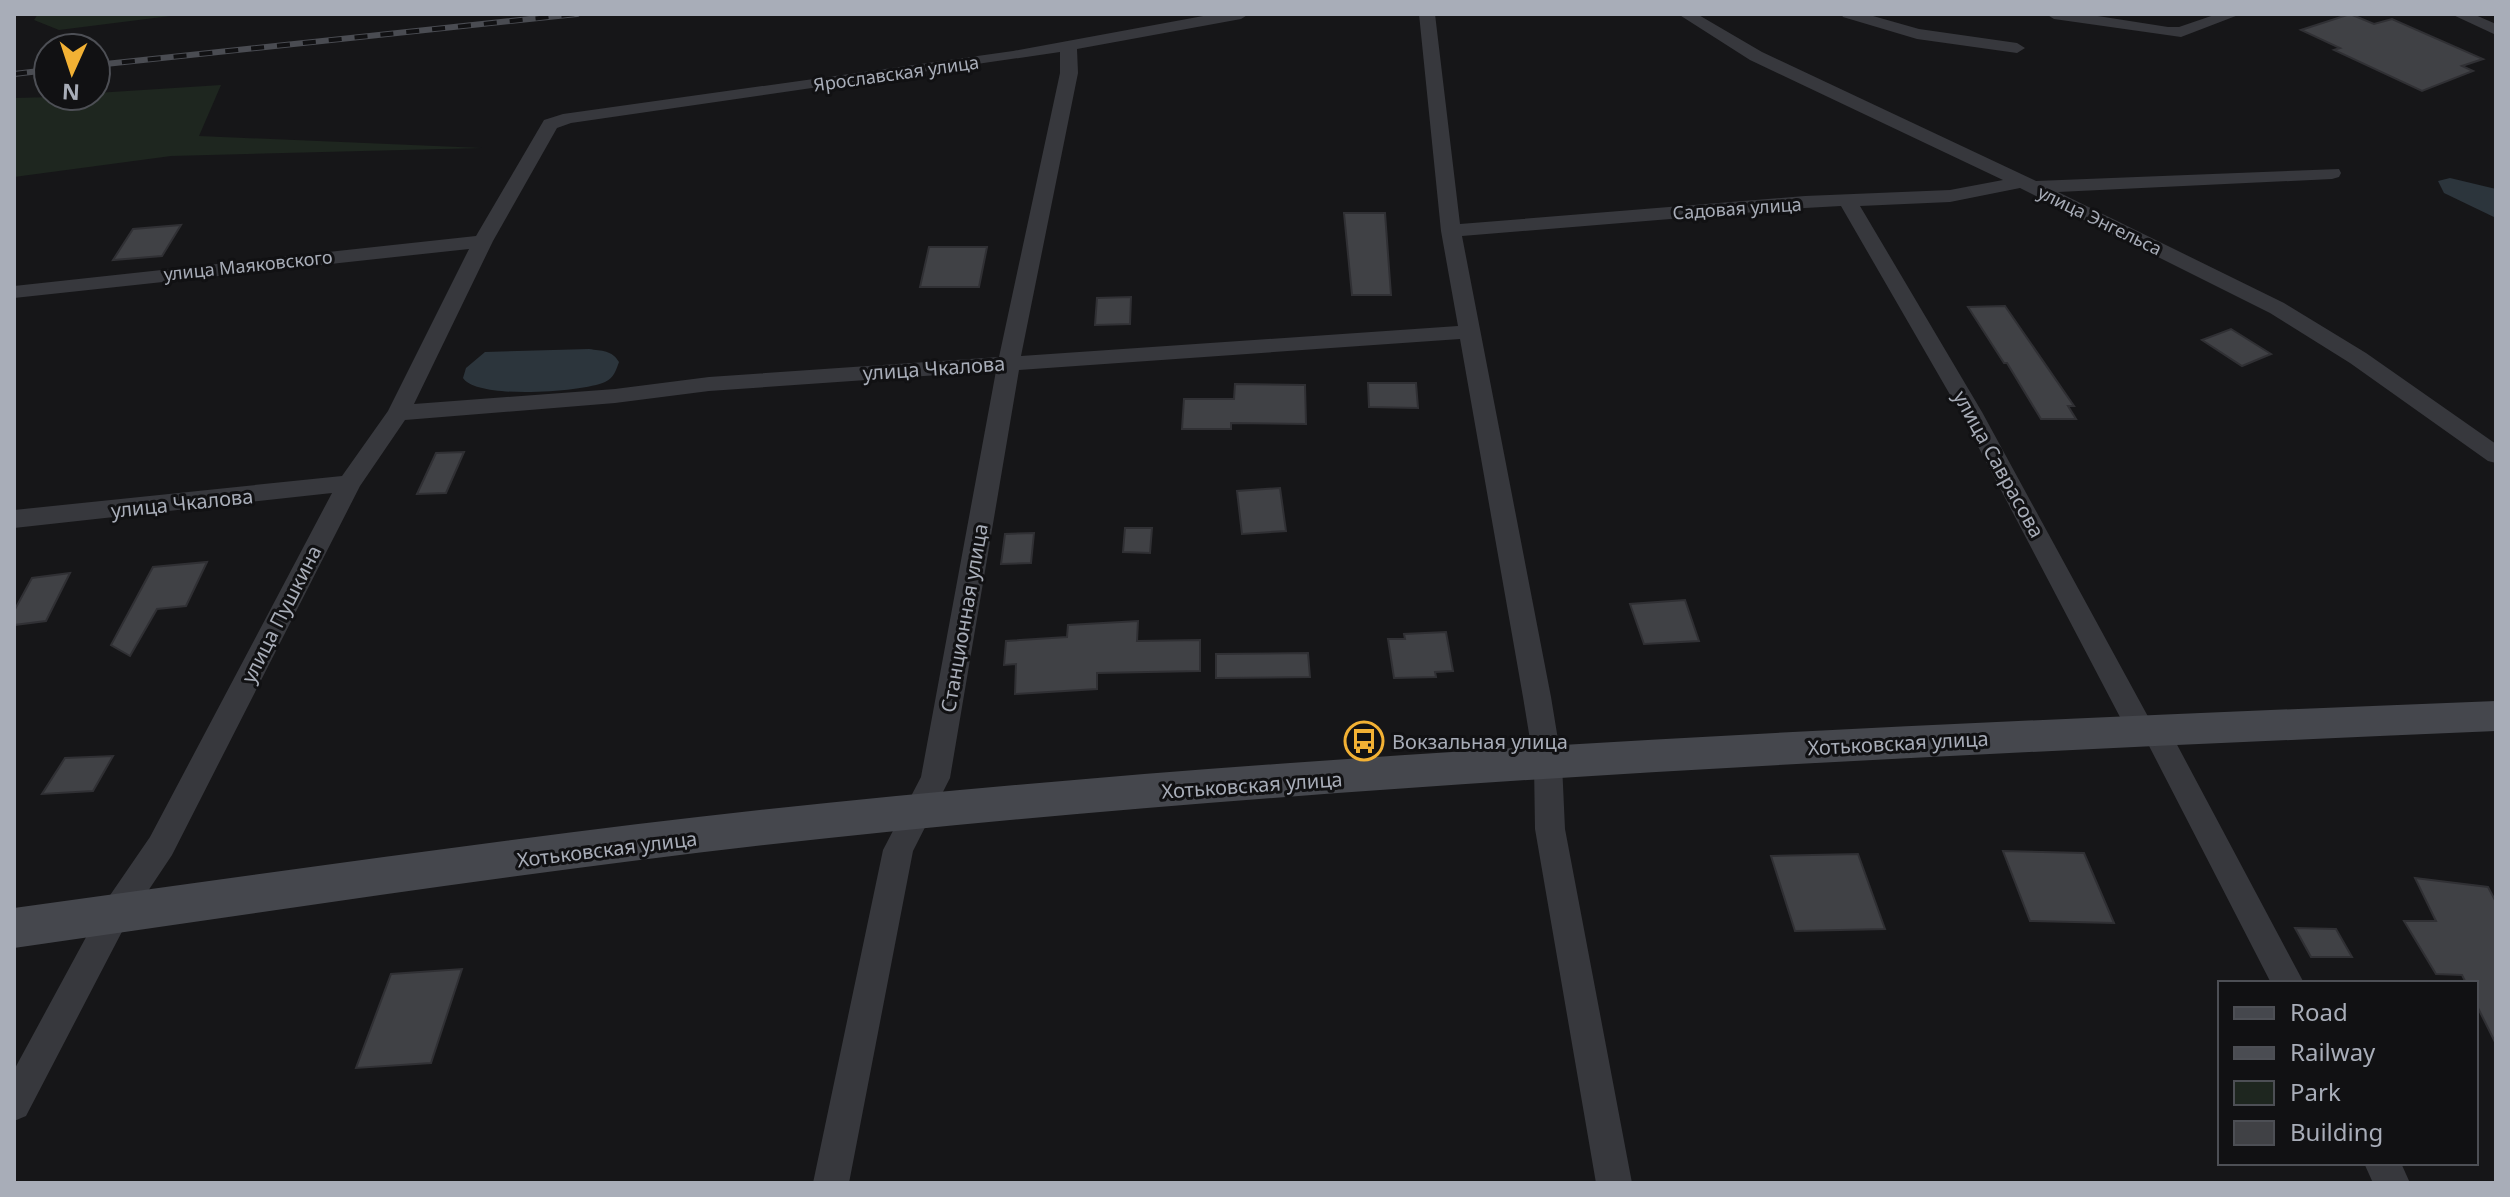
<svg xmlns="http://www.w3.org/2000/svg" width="2510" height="1197" font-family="'Noto Sans',sans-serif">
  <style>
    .green { fill: #1e261f }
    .water { fill: #2c353c }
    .building { fill: #404145; stroke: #303034; stroke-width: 2 }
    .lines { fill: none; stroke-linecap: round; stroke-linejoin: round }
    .street { fill: #37383d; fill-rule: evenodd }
    .secondary { fill: #45474d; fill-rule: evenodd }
    .rail-casing { stroke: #4a4c52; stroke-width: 6 }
    .rail { stroke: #111113; stroke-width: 4; stroke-dasharray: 13; stroke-linecap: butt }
    .labels { text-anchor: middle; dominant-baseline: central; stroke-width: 6; stroke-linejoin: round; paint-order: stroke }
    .far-street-label { font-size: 18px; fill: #a8adb8; stroke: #111113 }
    .street-label { font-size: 20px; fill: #a8adb8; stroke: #111113 }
    .poi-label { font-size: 20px; fill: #a8adb8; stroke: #111113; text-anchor: start }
  </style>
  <rect width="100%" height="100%" fill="#161618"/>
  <!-- green -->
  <g class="green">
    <path d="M38,14H186L59,30L34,20Z"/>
    <path d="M221,85L199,136L482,148L171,156L14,177V98L96,96V93Z"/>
  </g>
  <!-- water -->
  <g class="water">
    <path d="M2450,178L2496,189V218L2444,193L2438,181Z"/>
    <path d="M589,349C602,351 612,350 619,362C616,370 614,378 605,382C583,392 477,400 463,378L466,368L485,352Z"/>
  </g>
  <!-- building -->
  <g class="building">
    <path d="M2350,14L2374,24L2392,19L2483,59L2462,66L2473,71L2422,91L2334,50L2340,48L2301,30Z"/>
    <path d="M1344,213H1385L1391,295H1352Z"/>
    <path d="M181,225L162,256L113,260L133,229Z"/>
    <path d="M929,247H987L979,287H920Z"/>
    <path d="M1131,297L1130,324L1095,325L1097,298Z"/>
    <path d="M2005,306L2074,406H2068L2076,419H2041L2007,363H2004L1968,307Z"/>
    <path d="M2231,329L2271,354L2242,366L2202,340Z"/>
    <path d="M1368,383H1416L1418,408L1369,407Z"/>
    <path d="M1235,384L1305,385L1306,424L1231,423V429H1182L1184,399H1234Z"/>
    <path d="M464,452L446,493L417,494L436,453Z"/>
    <path d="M1280,488L1286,531L1242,534L1237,491Z"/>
    <path d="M1125,528H1152L1150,553L1123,552Z"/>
    <path d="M1034,533L1031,563L1001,564L1005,534Z"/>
    <path d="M207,562L186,606L157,609L130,656L111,645L153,567Z"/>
    <path d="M70,573L46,621L14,625V611L32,578Z"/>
    <path d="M1685,600L1699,641L1644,644L1630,604Z"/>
    <path d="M1138,621L1137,641L1200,640V671L1097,673V689L1015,694L1016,664L1004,665L1006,641L1067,637L1068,625Z"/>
    <path d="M1446,632L1453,671L1435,672L1436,677L1394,678L1388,639H1405L1404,634Z"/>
    <path d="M1308,653L1310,677L1216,678V654Z"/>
    <path d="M113,756L93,791L42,794L65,758Z"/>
    <path d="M2003,851L2084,853L2114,923L2030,921Z"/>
    <path d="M1858,854L1885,929L1795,931L1771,856Z"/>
    <path d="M2415,878L2488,887L2496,902V1044L2476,1004V983H2466L2462,975L2436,974L2404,921H2436Z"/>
    <path d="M2295,928L2336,929L2352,957H2311Z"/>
    <path d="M462,969L431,1063L356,1068L391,974Z"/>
  </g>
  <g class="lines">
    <!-- street -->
    <g class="street">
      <path d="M1214,14H1249L1241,19L1077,49L1078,73L1021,356L1458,326L1441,231L1419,14H1435L1460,224L1805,196L1950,190L2003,180L1750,60L1678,14H1697L1762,52L2036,181L2339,169L2341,173L2339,177L2332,179L2058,192L2284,303L2366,353L2496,444V463L2488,461L2350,363L2270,313L2020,188L1950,202L1860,206L1982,412L2151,722L2166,724L2304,983H2271L2147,742L2132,740L1960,412L1841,206L1805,208L1462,236L1551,697L1562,764L1565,829L1632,1183H1596L1535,829L1534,764L1523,697L1460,339L1019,370L950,778L913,851L849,1183H813L883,850L921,777L996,371L709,391L615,403L405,420L360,486L172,855L126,924L26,1116L14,1121V1070L104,904L150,837L332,493L14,528V510L342,476L388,411L469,249L14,298V286L476,236L544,120L563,114L1013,51ZM1060,52V73L999,357L709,377L615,389L414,404L493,241L557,128L571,123Z"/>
      <path d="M1841,14H1866L1919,29L2017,43L2025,48L2017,53L1917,39L1843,17Z"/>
      <path d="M2046,14H2085L2168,27H2179L2217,14H2241L2181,37L2054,19Z"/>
      <path d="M2451,14H2473L2496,24V35Z"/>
      <path d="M2364,1163H2401L2410,1183H2373Z"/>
    </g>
    <!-- secondary -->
    <path class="secondary" d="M2496,701V731C1962,754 1428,778 896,831C602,860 307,906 14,948V908C307,868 601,824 896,796C1428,745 1962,722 2496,701Z"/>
    <defs>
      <g id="rail">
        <path d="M96,65L577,14"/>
        <path d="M14,74L48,70"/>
      </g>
    </defs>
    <!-- rail casing -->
    <use href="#rail" class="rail-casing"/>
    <!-- rail -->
    <use href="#rail" class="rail"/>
  </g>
  <!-- icons -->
  <defs>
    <symbol id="bus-ring" viewBox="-11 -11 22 22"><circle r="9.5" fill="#111113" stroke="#f2b134" stroke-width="1.5"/><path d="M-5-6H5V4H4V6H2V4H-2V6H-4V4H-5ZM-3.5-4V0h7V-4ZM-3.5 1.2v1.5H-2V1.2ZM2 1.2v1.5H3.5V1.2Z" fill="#f2b134"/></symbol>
  </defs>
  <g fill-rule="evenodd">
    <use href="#bus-ring" x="1342" y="719" width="44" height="44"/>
  </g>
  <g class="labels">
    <!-- far-street labels -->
    <g class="far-street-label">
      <text transform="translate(896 73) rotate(-8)">Ярославская улица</text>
      <text transform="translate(1737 208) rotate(-4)">Садовая улица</text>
      <text transform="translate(2100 220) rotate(26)">улица Энгельса</text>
      <text transform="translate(248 265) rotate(-6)">улица Маяковского</text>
    </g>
    <!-- street labels -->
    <g class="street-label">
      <text transform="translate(934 368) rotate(-4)">улица Чкалова</text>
      <text transform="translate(1999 464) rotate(61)">улица Саврасова</text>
      <text transform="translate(182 503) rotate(-6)">улица Чкалова</text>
      <text transform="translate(281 614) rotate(-63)">улица Пушкина</text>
      <text transform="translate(964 618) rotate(-80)">Станционная улица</text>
      <text transform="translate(1898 743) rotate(-3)">Хотьковская улица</text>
      <text transform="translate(1252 785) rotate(-4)">Хотьковская улица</text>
      <text transform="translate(607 849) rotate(-7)">Хотьковская улица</text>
    </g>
    <!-- poi labels -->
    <g class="poi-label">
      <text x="1392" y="741">Вокзальная улица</text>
    </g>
  </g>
  <!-- border -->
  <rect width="2510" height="1197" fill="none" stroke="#a8adb8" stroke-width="32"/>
  <!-- legend -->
  <rect x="2218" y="981" width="260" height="184" fill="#111113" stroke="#4d4f55" stroke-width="2"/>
  <rect x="2234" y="1007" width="40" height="12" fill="#45474d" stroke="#4d4f55" stroke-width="2"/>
  <text x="2290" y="1021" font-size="24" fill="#a8adb8">Road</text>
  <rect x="2234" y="1047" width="40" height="12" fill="#4a4c52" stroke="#4d4f55" stroke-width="2"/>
  <text x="2290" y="1061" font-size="24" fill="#a8adb8">Railway</text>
  <rect x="2234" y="1081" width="40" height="24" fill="#1e261f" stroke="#4d4f55" stroke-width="2"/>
  <text x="2290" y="1101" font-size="24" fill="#a8adb8">Park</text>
  <rect x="2234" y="1121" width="40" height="24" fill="#404145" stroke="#4d4f55" stroke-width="2"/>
  <text x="2290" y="1141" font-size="24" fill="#a8adb8">Building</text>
  <!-- north arrow -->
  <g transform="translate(72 72) rotate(183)"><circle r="38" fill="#111113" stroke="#4d4f55" stroke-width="2"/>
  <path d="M0-6L14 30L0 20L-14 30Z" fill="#f2b134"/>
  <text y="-12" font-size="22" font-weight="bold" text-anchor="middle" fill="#a8adb8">N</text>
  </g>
</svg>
